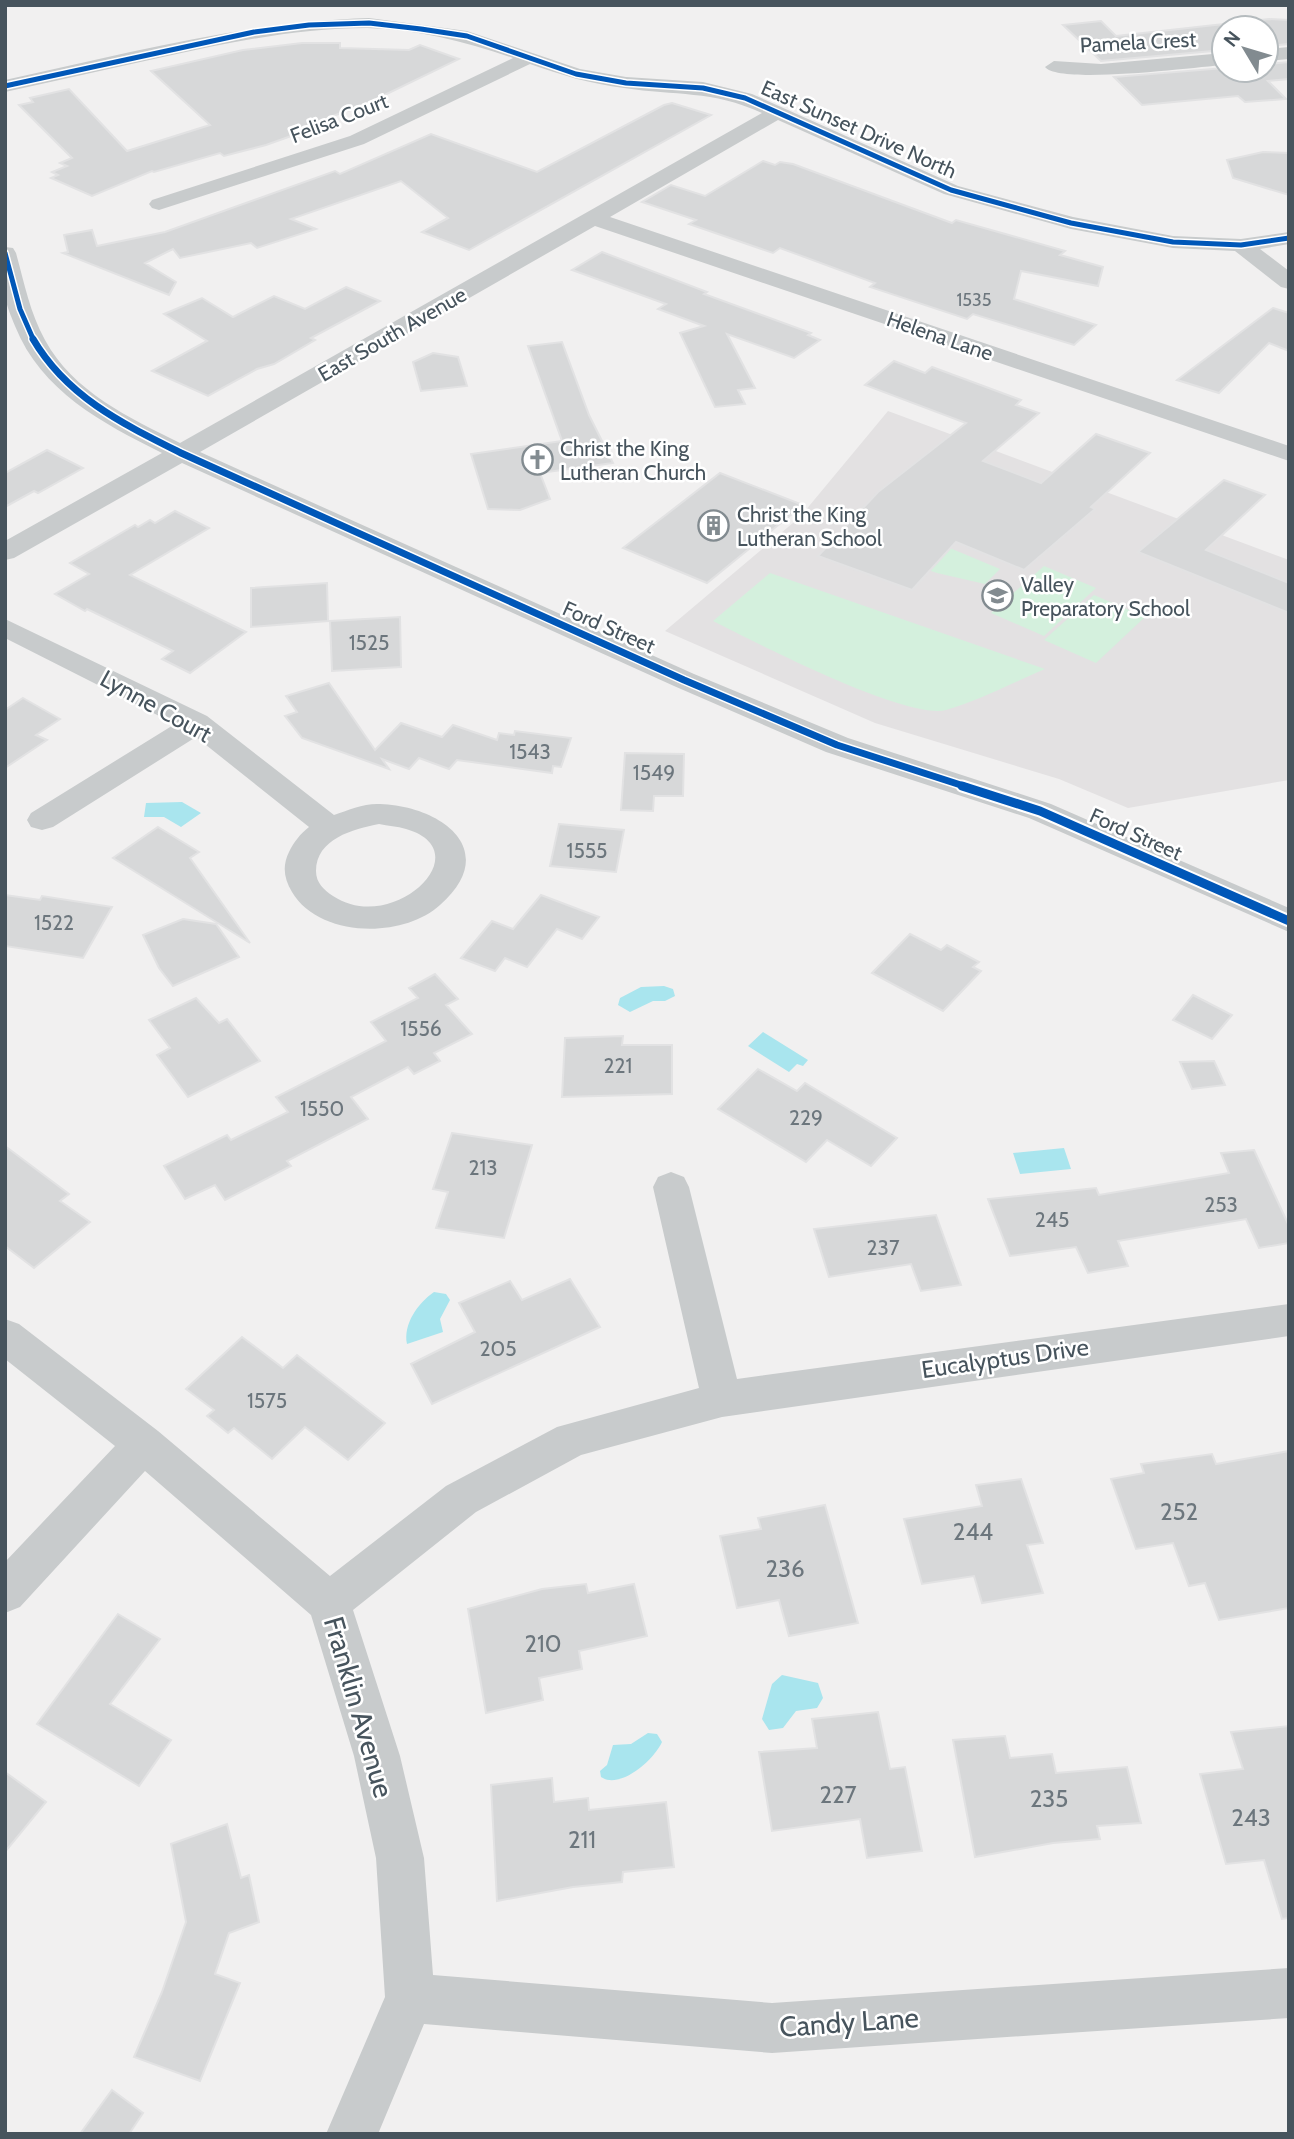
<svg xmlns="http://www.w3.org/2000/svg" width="1294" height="2139" font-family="Cabin,sans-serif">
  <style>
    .education { fill: #e3e1e2 }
    .green { fill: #d4f0dd }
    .water { fill: #a9e5ee }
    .building { fill: #d7d8d9; stroke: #e2e2e3; stroke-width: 2 }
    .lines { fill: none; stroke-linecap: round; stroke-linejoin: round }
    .minor { fill: #c8cbcc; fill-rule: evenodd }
    .cycleway-far2-casing { stroke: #fff; stroke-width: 8 }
    .cycleway-far1-casing { stroke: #fff; stroke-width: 10 }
    .cycleway-casing { stroke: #fff; stroke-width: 13 }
    .cycleway-far2 { stroke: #0057b8; stroke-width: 5 }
    .cycleway-far1 { stroke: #0057b8; stroke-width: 7 }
    .cycleway { stroke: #0057b8; stroke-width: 9 }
    .labels { text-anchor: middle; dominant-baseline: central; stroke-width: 5; stroke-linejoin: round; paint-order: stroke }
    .far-number-label { font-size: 18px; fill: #6c767d }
    .far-street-label { font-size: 21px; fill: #47545d; stroke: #fff }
    .far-poi-label { font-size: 21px; fill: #47545d; stroke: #fff; text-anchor: start }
    .number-label { font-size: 21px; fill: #6c767d }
    .street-label { font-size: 24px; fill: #47545d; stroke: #fff }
    .near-number-label { font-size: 24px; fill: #6c767d }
    .near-street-label { font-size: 28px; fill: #47545d; stroke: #fff }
  </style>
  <rect width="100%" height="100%" fill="#f1f0f0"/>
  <!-- education -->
  <path class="education" d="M888,411L1289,560V780L1128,808L1059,779L875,723L665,631L800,517Z"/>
  <!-- green -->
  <g class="green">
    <path d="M945,546L1000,569L985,584L937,573L890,557Z"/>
    <path d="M1044,566L1096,588L1044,636L991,613Z"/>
    <path d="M770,573L1045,669C1014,682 978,701 946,710C905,720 755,642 713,621Z"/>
    <path d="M1094,595L1145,617L1096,663L1044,640Z"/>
  </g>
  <!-- water -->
  <g class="water">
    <path d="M182,802L201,813L181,827L164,817H144L146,803Z"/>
    <path d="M664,986L673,989L675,996L665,1001H653L630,1012L618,1005L620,998L641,987Z"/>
    <path d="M763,1032L808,1060L803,1066L797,1064L789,1072L748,1046Z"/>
    <path d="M1064,1148L1071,1169L1020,1174L1013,1153Z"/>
    <path d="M434,1292L446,1294L450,1300L440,1319L443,1332L407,1344C403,1324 418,1303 434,1292Z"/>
    <path d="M782,1675L818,1683L823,1698L817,1708L796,1711L783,1728L769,1730L762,1719L772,1684Z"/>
    <path d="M648,1733L657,1734L662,1742C654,1760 620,1790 601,1777L600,1771L607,1765L613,1745L631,1744Z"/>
  </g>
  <!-- building -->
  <g class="building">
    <path d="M1269,19L1289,20V44L1266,46V28H1224V50L1101,61L1063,25L1101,21L1116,36Z"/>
    <path d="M302,43H340V48L409,50L420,45L459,59L364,105L330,117L336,120L266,145L224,156L220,153L154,172L152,171L92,196L51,178L58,175L52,172L67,166L60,163L72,158L19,105L33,102L30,98L69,89L127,151L210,125L151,71L243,50Z"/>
    <path d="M1289,62V79L1268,81L1286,99L1245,102L1238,96L1142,105L1114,77L1224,68V70H1266V64Z"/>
    <path d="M672,103L711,115L469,250L422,232L448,218L401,181L291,219L316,229L257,248L251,243L180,258L173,249L145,263L176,282L169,295L63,253L68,252L64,235L92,230L97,246L165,232L335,171L340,174L431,134L537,172L664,105Z"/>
    <path d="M1263,152L1289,153V195L1233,178L1227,160Z"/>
    <path d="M763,161L775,165L780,162L793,164L952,223L956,220L1065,251L1060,255L1103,267L1098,286L1021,271L1014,299L1096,325L1074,345L973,314L967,319L870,287L875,283L780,248L773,253L689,224L696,220L642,202L671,185L705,196Z"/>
    <path d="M602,252L707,292L704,294L811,333L808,335L820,340L794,358L727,334L755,388L738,390L745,404L715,407L680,333L704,326L658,309L666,304L572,270Z"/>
    <path d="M346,287L380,301L311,338L315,340L274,364L257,369L208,396L152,371L207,341L164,314L202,298L233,317L274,296L305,309Z"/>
    <path d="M1273,308L1289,313V351L1269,343L1219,393L1177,380Z"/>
    <path d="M562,342L589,415L613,463L540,473L550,499L520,510L488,509L471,454L562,441L528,346Z"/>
    <path d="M433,353L458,357L467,386L421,391L413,362Z"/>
    <path d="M894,361L925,373L932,367L1021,400L1016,405L1039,413L983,461L1041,483L1096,434L1150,453L1091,507L1095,509L1024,570L956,542L912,590L818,556L878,492L966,423L865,385Z"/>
    <path d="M47,450L83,468L38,493L34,491L5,507V473Z"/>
    <path d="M720,473L803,505L707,583L623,548Z"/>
    <path d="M1224,480L1265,495L1206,550L1289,583V613L1138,552Z"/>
    <path d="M175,511L209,528L130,575L246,632L190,673L162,659L173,651L87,609L85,611L55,594L89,574L70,563L135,525L138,527L150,520L155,523Z"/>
    <path d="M327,583L328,621L251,627V588Z"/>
    <path d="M400,617L401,667L332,671L330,621Z"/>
    <path d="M329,683L375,750L401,723L442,737L453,725L497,740L499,733L514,735L515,731L571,738L561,767L553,766L552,773L457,760L449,769L419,758L409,769L382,759L389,769L302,738L285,716L297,712L286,696Z"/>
    <path d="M23,698L60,719L36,735L47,740L5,768V710Z"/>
    <path d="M625,753L684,754L683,796H654L653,811L621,810Z"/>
    <path d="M559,824L624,830L616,872L550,866Z"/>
    <path d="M158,827L199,852L190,858L250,943L113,858Z"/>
    <path d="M5,895L40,900L42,896L112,907L83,958L5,946Z"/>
    <path d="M541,895L599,917L582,939L557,929L527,967L505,958L495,971L461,958L492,921L513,929Z"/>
    <path d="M183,919L216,924L239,957L173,986L159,968L143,935Z"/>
    <path d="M910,934L941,950L947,945L979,962L973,967L981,971L943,1011L872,973Z"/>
    <path d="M435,974L458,999L446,1005L472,1034L434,1053L440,1061L414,1074L408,1067L351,1097L368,1119L287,1161L291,1166L225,1200L215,1185L185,1199L164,1166L227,1135L231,1140L288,1112L276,1097L386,1041L371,1022L418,998L409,988Z"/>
    <path d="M1193,995L1232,1015L1212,1039L1173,1020Z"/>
    <path d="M196,998L219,1023L227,1019L260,1061L188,1097L157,1055L170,1048L149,1020Z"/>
    <path d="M623,1036L622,1045H672V1094L562,1097L565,1038Z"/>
    <path d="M1214,1061L1225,1085L1192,1089L1180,1062Z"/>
    <path d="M758,1069L797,1091L805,1083L897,1138L871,1166L827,1140L806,1162L718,1109Z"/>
    <path d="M452,1133L532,1145L504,1238L436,1228L448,1192L433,1189Z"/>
    <path d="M5,1146L69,1194L60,1201L90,1222L34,1268L5,1246Z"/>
    <path d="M1254,1150L1289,1226V1243L1259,1248L1246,1219L1118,1241L1128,1266L1088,1273L1076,1247L1010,1256L988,1199L1096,1188L1099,1195L1229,1173L1221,1153Z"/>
    <path d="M936,1215L961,1285L921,1291L911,1264L829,1277L814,1229Z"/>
    <path d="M570,1279L600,1327L432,1404L411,1364L475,1332L459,1303L510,1281L522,1300Z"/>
    <path d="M242,1337L283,1368L297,1355L385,1423L348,1460L305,1427L272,1459L234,1428L228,1433L207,1416L214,1410L186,1389Z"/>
    <path d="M1289,1451V1608L1219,1620L1205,1583L1189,1586L1173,1543L1136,1549L1111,1479L1144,1473L1141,1464L1212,1454L1216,1464Z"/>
    <path d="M1021,1479L1043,1543L1027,1545L1043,1593L982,1603L974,1576L922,1584L904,1519L982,1506L976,1485Z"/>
    <path d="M825,1505L858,1623L789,1636L779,1600L737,1608L720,1536L761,1529L758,1518Z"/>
    <path d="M586,1584L588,1593L634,1584L647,1636L579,1651L582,1669L539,1678L543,1700L486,1713L468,1609L542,1589Z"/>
    <path d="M118,1614L160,1639L110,1704L171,1740L139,1786L37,1724Z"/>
    <path d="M878,1712L890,1769L905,1767L922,1851L867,1858L860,1819L772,1831L759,1752L817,1748L812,1719Z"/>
    <path d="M1289,1726V1918L1282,1919L1264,1860L1226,1864L1200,1774L1243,1769L1231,1732Z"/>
    <path d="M1005,1736L1010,1758L1052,1754L1056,1773L1127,1767L1141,1823L1097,1826L1100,1839L1053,1843L975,1857L953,1740Z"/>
    <path d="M5,1772L46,1802L5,1852Z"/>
    <path d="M552,1778L554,1802L588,1798L589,1810L666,1802L674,1867L623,1872L622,1882L573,1887L497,1901L491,1785Z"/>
    <path d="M227,1824L241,1878L249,1875L259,1922L229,1933L215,1974L240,1983L200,2081L134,2057L162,1992L186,1922L171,1844Z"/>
    <path d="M112,2090L143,2113L129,2134H80Z"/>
  </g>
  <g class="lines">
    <!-- minor -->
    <g class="minor">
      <path d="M369,18L467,31L580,69L626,77L703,82L752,94L958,186L1073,217L1173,236L1241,239L1289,232V244L1260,249L1289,271V289L1281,287L1235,251L1173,248L1071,229L944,194L778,120L610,217L1289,446V461L595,226L200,452L694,674L848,738L1051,804L1289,908V932L1029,818L826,752L674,686L182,463L14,558L5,560V541L162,453C102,423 41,391 15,326C11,316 6,305 5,295C4,279 5,262 5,247L13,248L16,253C24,282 30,313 45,340C73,392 130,418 180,443L762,113C712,90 676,96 624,88C591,84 561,75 530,64L364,144L159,210L152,208L149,204L152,200L350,136L513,58C466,42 417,29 367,28C301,28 237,41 172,55C116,67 61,80 5,92V80C126,54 245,22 369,18Z"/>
      <path d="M1289,47V59L1266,61V49Z"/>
      <path d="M1224,53V65C1196,67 1059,85 1045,67L1054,61L1101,64Z"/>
      <path d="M5,619L207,716L334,815C348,810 365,803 380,804C441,806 502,850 440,905C403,939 319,938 292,892C284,879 282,866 289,852C294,842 300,834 309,827L196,737L53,827L42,830L31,827L27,820L31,813L175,724L5,638ZM379,824C388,826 397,826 406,829C482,851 393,936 333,896C324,890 316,883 316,871C316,839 353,829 379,824Z"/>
      <path d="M671,1172L684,1177L689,1187L737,1379L1289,1304V1336L722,1417L581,1455L476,1512L353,1610L400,1756L424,1858L433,1975L772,2003L1289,1968V2018L772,2053L424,2024L378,2134H326L385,1997L376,1858L354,1756L311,1615L145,1471L20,1607L5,1613V1562L115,1446L5,1359V1319L19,1324L158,1431L330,1576L446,1486L557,1427L699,1388L653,1187L658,1177Z"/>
    </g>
    <defs>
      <g id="cycleway-far2">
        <path d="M5,86L254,32L309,25L369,23L421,29L467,36L576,74L626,83L703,88L745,98L951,190L1071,223L1173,242L1241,245L1289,238"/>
        <path d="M5,253L20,309L34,341"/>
      </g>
      <path id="cycleway-far1" d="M33,339C67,397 123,424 181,453L684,680L837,745L967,787"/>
      <path id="cycleway" d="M962,786L1040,811L1289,921"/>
    </defs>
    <!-- cycleway-far2 casing -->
    <use href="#cycleway-far2" class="cycleway-far2-casing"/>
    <!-- cycleway-far1 casing -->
    <use href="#cycleway-far1" class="cycleway-far1-casing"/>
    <!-- cycleway casing -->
    <use href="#cycleway" class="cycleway-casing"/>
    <!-- cycleway-far2 -->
    <use href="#cycleway-far2" class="cycleway-far2"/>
    <!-- cycleway-far1 -->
    <use href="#cycleway-far1" class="cycleway-far1"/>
    <!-- cycleway -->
    <use href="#cycleway" class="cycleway"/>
  </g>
  <!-- icons -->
  <defs>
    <symbol id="church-ring" viewBox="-11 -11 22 22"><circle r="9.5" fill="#fff" stroke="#828b90" stroke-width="1.5"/><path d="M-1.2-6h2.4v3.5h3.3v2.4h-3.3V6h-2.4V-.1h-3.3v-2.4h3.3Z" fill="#828b90"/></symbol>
    <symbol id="building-ring" viewBox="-11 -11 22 22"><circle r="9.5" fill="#fff" stroke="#828b90" stroke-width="1.5"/><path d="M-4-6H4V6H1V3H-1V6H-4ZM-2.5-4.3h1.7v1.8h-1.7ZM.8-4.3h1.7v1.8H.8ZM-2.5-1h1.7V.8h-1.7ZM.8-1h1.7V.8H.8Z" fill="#828b90"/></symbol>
    <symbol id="school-ring" viewBox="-11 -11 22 22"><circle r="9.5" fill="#fff" stroke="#828b90" stroke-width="1.5"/><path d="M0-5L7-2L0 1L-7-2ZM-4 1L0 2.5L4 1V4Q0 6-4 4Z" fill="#828b90"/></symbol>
  </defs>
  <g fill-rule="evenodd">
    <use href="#church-ring" x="520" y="442" width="35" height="35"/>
    <use href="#building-ring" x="696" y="508" width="35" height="35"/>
    <use href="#school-ring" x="980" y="578" width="35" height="35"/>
  </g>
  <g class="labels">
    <!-- far-number labels -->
    <g class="far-number-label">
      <text x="974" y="300">1535</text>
    </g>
    <!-- far-street labels -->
    <g class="far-street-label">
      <text transform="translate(1138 42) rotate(-3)">Pamela Crest</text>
      <text transform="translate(339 118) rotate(-21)">Felisa Court</text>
      <text transform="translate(859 129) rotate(24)">East Sunset Drive North</text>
      <text transform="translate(392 334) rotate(-30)">East South Avenue</text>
      <text transform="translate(940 336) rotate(19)">Helena Lane</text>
      <text transform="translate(609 627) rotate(24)">Ford Street</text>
      <text transform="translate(1136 834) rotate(24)">Ford Street</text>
    </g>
    <!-- far-poi labels -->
    <g class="far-poi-label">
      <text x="560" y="448">Christ the King<tspan x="560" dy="24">Lutheran Church</tspan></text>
      <text x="737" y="514">Christ the King<tspan x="737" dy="24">Lutheran School</tspan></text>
      <text x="1021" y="584">Valley<tspan x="1021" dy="24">Preparatory School</tspan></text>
    </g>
    <!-- number labels -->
    <g class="number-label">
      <text x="369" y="642">1525</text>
      <text x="530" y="751">1543</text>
      <text x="654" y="772">1549</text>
      <text x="587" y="850">1555</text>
      <text x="54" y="922">1522</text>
      <text x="421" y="1028">1556</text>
      <text x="618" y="1065">221</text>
      <text x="322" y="1108">1550</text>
      <text x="806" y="1117">229</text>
      <text x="483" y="1167">213</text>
      <text x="1221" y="1204">253</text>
      <text x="1052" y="1219">245</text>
      <text x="883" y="1247">237</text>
      <text x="498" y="1348">205</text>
      <text x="267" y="1400">1575</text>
    </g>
    <!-- street labels -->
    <g class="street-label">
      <text transform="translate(156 706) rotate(29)">Lynne Court</text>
      <text transform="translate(1005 1358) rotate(-8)">Eucalyptus Drive</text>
    </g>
    <!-- near-number labels -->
    <g class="near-number-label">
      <text x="1179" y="1511">252</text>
      <text x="973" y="1531">244</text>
      <text x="785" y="1568">236</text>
      <text x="543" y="1643">210</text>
      <text x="838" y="1794">227</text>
      <text x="1049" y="1798">235</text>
      <text x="1251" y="1817">243</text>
      <text x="582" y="1839">211</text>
    </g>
    <!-- near-street labels -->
    <g class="near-street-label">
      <text transform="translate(359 1707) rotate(74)">Franklin Avenue</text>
      <text transform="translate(849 2022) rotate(-4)">Candy Lane</text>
    </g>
  </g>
  <!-- border -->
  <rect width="1294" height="2139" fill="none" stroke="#47545d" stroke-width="14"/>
  <!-- north arrow -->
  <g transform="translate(1245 49) rotate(308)"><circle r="33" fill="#ffffff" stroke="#b5bbbe" stroke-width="2"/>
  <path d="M0-5L12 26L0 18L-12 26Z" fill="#828b90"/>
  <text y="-10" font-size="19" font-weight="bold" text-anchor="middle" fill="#47545d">N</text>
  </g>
</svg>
